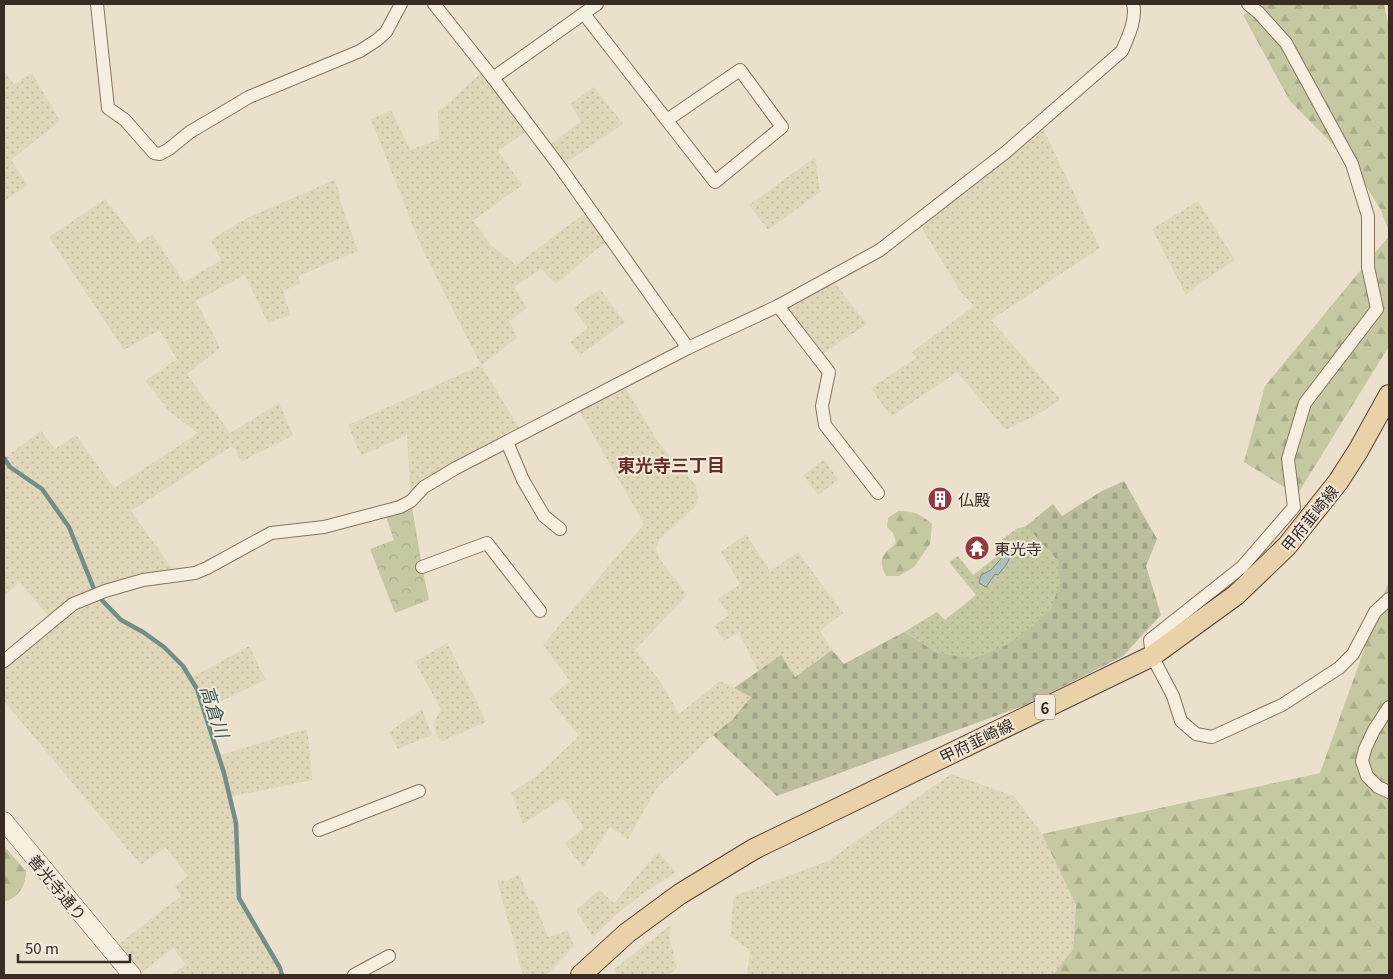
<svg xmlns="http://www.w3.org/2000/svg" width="1393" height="979" font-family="Georgia,'Noto Sans JP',serif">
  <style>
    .farmland { fill: url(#farmland-dots) }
    .forest { fill: url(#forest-firs) }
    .cemetery { fill: url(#cemetery-stones) }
    .park { fill: url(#park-crowns) }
    .garden { fill: url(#garden-dots) }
    .water { fill: #acc0b9; stroke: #738e86 }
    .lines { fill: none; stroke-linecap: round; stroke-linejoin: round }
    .stream { stroke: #738e86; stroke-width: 4.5 }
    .street-casing { stroke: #867361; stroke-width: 14 }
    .secondary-casing { stroke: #685444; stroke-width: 19 }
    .primary-casing { stroke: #554235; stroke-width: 22 }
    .street { stroke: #f6eedf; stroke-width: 12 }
    .secondary { stroke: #f6eedf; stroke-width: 18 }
    .primary { stroke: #e9d1a9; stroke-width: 20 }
    .labels { text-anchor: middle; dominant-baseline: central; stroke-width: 4; stroke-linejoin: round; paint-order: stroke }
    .shield { fill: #f3eadb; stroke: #71655a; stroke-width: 1 }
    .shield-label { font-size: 15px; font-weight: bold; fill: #392c23 }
    .poi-label { font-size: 16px; fill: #392c23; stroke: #f3eadb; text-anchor: start }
    .street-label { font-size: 16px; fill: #392c23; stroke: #f3eadb }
    .neighbourhood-label { font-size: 18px; font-weight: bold; fill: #613027; stroke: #f3eadb }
    .water-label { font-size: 18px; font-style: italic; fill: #345752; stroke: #f3eadb }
  </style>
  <defs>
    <pattern id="farmland-dots" width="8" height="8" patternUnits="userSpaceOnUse" patternTransform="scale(1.25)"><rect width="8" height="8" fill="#e0d7ba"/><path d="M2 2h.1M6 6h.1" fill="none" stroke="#c1b9a0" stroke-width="1.8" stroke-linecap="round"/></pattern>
    <pattern id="forest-firs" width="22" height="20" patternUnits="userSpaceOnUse" patternTransform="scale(1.25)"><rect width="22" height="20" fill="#c6c8a1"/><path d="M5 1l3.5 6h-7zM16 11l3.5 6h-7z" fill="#abac8a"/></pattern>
    <pattern id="cemetery-stones" width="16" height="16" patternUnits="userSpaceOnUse" patternTransform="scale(1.25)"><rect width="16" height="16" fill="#bcbe9e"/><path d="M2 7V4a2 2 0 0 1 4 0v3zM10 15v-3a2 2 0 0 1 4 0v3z" fill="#a2a388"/></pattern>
    <pattern id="park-crowns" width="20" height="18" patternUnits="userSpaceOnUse" patternTransform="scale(1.25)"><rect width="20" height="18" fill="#c6c8a1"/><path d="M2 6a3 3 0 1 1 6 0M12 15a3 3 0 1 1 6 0" fill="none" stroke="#abac8a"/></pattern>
    <pattern id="garden-dots" width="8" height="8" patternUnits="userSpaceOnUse" patternTransform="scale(1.25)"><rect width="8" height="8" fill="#c6c8a1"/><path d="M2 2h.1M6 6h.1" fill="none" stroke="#abac8a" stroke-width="1.8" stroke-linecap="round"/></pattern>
  </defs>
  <rect width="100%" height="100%" fill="#ebe0cc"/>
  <!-- farmland -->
  <g class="farmland">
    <path d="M486,69L531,128L498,151L522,185L473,221L491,245L516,265L590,209L610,238L556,284L541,269L514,287L527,308L509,321L517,338L481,365L523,434L411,501L407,435L361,456L348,425L481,365L421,247L371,119L391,110L410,150L439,139L438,112Z"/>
    <path d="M4,71L14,85L32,73L60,121L11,160L28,185L4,201Z"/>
    <path d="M594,87L623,124L560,167L546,148L581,121L570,104Z"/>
    <path d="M1040,122L1100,248L991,320L1060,399L1044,411L1006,430L957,372L891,417L871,388L916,358L912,352L974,306L961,292L918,222Z"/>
    <path d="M815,157L820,192L768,230L749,205Z"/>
    <path d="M334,180L339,191L340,200L358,251L298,276L301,283L283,291L290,315L268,323L245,275L196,301L220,348L187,374L230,433L279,403L293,435L241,462L235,449L232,446L131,511L177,575L96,594L121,620L143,632L164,647L183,666L191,678L249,646L262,673L267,679L203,710L218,756L306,729L309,742L312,780L229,797L236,823L239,898L280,968L282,975H218L217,973L214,975H172L186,965L173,948L139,975L111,950L181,896L175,886L188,876L165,847L141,865L4,701V661L52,620L19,582L4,596V458L41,431L55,449L76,435L114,488L198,433L171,413L145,381L177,359L159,330L124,350L49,237L105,199L139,243L152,234L184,282L221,260L211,240L245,219Z"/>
    <path d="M1198,201L1235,260L1196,286L1186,295L1152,229Z"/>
    <path d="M830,277L867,324L817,358L778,306Z"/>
    <path d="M600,289L625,322L580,355L570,342L588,328L573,308Z"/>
    <path d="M622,382L658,442L696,486L698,496L696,506L660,539L656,548L659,558L687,595L635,650L660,681L679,714L720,681L751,697L732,720L713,735L657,788L628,839L610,827L583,868L565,843L584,828L563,798L523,824L511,793L539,774L579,736L549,698L570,681L543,645L644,524L576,405Z"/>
    <path d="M824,459L838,480L818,495L803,475Z"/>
    <path d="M746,534L770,571L798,552L843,613L820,631L832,650L795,677L781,655L758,672L739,632L724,641L714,626L729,615L718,599L740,584L721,552Z"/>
    <path d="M447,643L468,684L486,722L440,742L433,725L441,709L415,662Z"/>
    <path d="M422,709L432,735L398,749L389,732Z"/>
    <path d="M951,774L1014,796L1042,834L1076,905L1073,949L1053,975H747L750,950L730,936L734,896L828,861Z"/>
    <path d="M658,852L676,872L645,892L618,913L593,937L576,910L599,890L614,903Z"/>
    <path d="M519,874L529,900L534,899L548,937L568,931L574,946L547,975H523L497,880L507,881Z"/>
    <path d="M672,924L669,936L677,968L669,975H617L614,969Z"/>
  </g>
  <!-- forest -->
  <g class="forest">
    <path d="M1264,4H1384L1389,28V232L1381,210L1352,164L1290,101L1243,15Z"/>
    <path d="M1389,236V346L1297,495L1244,462L1265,386Z"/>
    <path d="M898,511C914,511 920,514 932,524L930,544L914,567L899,576H886C877,558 883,555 896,543L893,533L887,527L888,518Z"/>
    <path d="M1389,580V975H1053L1073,949L1076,905L1042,834L1320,773Z"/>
    <path d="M4,846L26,871C26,886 18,898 4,902Z"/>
  </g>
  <!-- cemetery -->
  <path class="cemetery" d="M1124,481L1157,539L1146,566L1161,615L1123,656L1028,704L777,796L713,735L732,720L751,697L734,688L781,655L795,677L832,650L844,664L904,632L938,653L1050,610L1059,584L1057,560L1026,526L1053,504L1062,516L1102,491Z"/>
  <!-- park -->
  <path class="park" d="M411,501L422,567L429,600L395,613L370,549L394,540L384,511Z"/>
  <!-- garden -->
  <path class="garden" d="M1026,526L1057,560L1060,584L1050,610L1031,627L1007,645L973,659L938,653L904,632L937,612L945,620L976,595L949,562L958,556L973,575L1005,550L999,542L1016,529Z"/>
  <!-- water -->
  <path class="water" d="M1006,553H1010C1010,563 1003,568 998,575L995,574L986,587L979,583L981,575L991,570Z"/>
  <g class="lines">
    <!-- stream -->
    <path class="stream" d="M4,458L10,467L42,489L69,527L96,594L121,620L143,632L164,647L183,666L197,689L224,773L236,823L239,898L280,968L282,975"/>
    <defs>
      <g id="street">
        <path d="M97,4L108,108L125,120L154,153L160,154L169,149L190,132L249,97L360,51L377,40L386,32L401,4"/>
        <path d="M434,4L493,78L560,167L688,348"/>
        <path d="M1248,4L1259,13L1286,43L1352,164L1368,216V267L1377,309L1305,403L1288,459L1294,507L1242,567L1150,640L1152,656L1173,696L1181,721L1196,734L1212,737L1282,705L1339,668L1353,654L1375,612L1389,599"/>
        <path d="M584,14L715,182L782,127L740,70L667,120"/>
        <path d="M493,78L597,4"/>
        <path d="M778,306L829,372L822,406L825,425L878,493"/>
        <path d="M507,442L523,480L544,516L560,529"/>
        <path d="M422,567L487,543L540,611"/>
        <path d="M4,661L73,604L105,591L143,580L195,573L207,568L271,533L324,527L400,507L411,501L424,487L456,468L622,382L688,348L778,306L880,250L1006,152L1122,51C1128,37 1137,19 1133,4"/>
        <path d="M1389,707L1374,730L1365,749L1362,761L1367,776L1378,787L1389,792"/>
        <path d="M319,830L419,791"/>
        <path d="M354,975L389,956"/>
      </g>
      <path id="secondary" d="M4,821L132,975"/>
      <path id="primary" d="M581,975L627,933L680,894L754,849L1152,656L1236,595L1287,546L1338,482L1358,451L1389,395"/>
    </defs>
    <!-- street casing -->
    <use href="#street" class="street-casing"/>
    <!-- secondary casing -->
    <use href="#secondary" class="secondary-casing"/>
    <!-- primary casing -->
    <use href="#primary" class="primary-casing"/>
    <!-- street -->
    <use href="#street" class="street"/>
    <!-- secondary -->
    <use href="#secondary" class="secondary"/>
    <!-- primary -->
    <use href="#primary" class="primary"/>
  </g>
  <!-- icons -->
  <defs>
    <symbol id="building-disc" viewBox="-11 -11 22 22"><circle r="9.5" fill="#8f383e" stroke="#f3eadb"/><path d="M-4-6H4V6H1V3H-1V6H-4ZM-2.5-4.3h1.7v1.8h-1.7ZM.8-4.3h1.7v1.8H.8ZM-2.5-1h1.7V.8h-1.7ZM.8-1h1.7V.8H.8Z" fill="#fff"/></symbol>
    <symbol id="temple-disc" viewBox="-11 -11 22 22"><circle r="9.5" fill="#8f383e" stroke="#f3eadb"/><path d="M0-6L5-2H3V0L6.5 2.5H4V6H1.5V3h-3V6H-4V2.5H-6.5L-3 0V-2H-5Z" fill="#fff"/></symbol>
  </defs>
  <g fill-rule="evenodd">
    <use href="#building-disc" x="926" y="485" width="28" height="28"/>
    <use href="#temple-disc" x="963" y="534" width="28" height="28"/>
  </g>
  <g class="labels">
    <!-- shield labels -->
    <rect class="shield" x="1035" y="694.5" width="20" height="25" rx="4"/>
    <g class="shield-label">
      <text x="1045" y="707">6</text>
    </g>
    <!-- poi labels -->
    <g class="poi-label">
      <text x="958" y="499">仏殿</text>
      <text x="994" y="548">東光寺</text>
    </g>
    <!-- street labels -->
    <g class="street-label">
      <text transform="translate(1309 518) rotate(-51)">甲府韮崎線</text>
      <text transform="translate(976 740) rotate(-26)">甲府韮崎線</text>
      <text transform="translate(58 887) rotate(50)">善光寺通り</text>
    </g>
    <!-- neighbourhood labels -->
    <g class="neighbourhood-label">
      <text x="671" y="464">東光寺三丁目</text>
    </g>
    <!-- water labels -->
    <g class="water-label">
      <text transform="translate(216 711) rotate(72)">高倉川</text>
    </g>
  </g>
  <!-- border -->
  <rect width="1393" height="979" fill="none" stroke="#392c23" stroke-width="10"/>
  <!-- scale -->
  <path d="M18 954v8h112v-8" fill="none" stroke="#392c23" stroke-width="2.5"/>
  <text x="25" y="954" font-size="15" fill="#392c23" stroke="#f3eadb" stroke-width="4" paint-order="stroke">50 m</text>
</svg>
